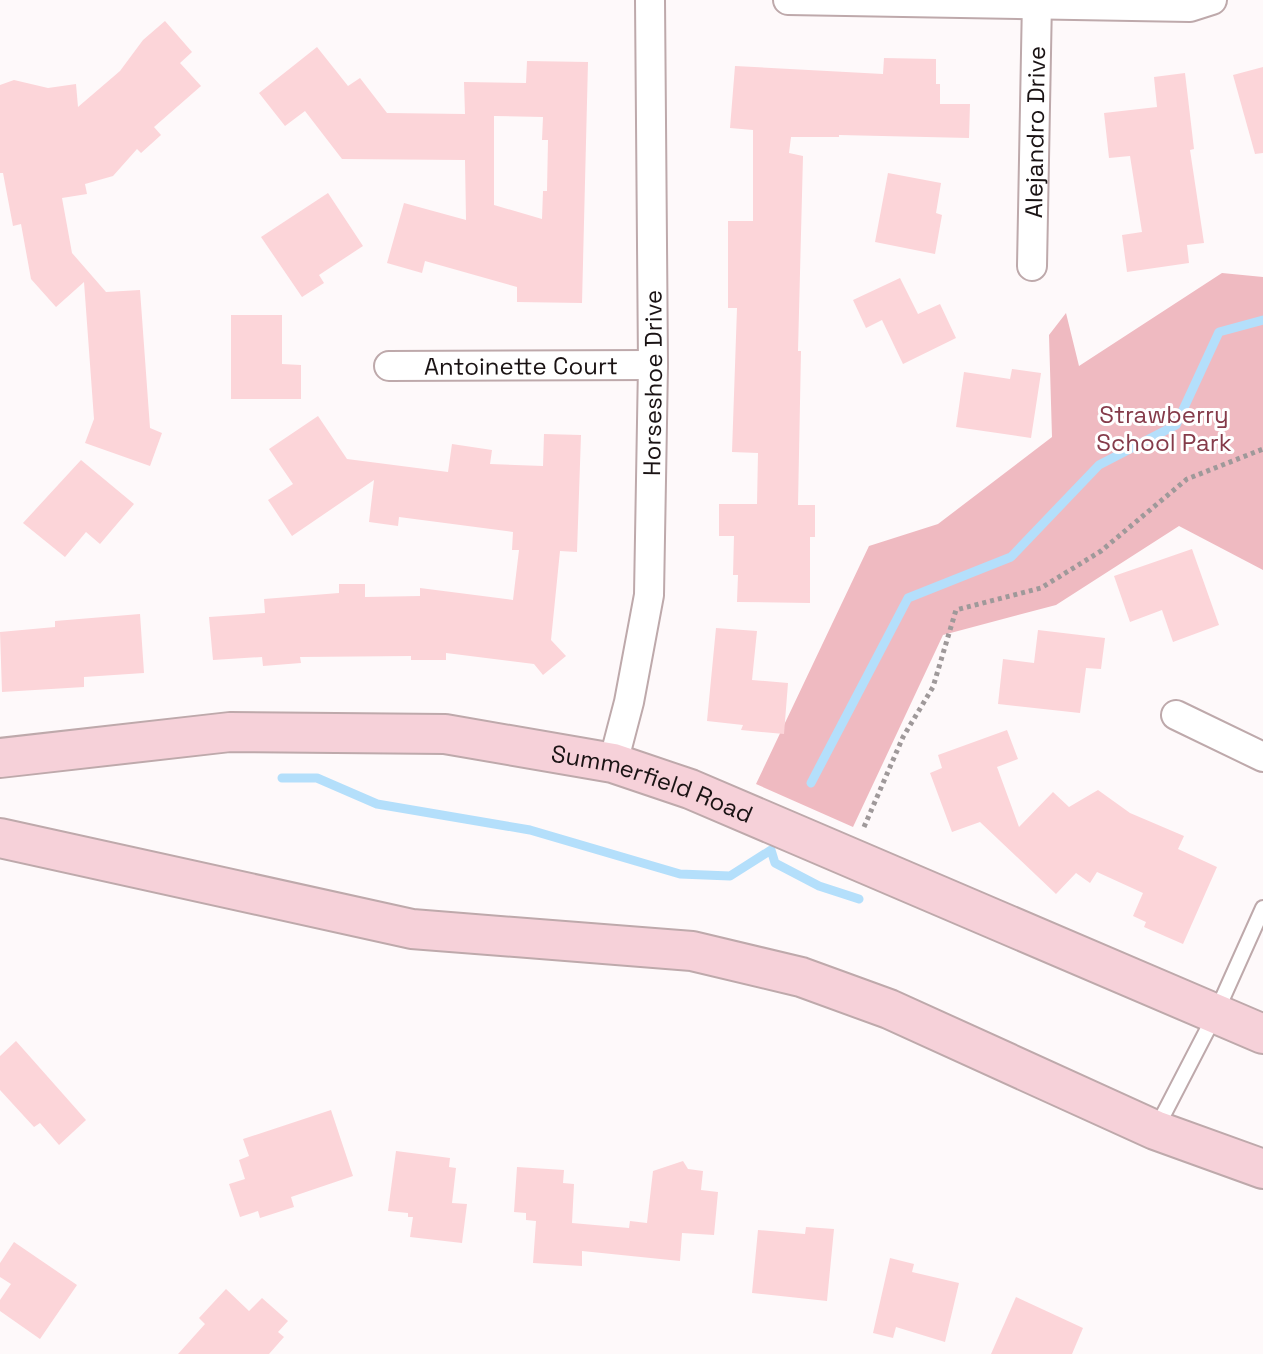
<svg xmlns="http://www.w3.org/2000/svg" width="1263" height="1354" font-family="'Space Grotesk',sans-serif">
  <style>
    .green { fill: #efbac1 }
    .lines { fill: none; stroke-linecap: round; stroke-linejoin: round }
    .stream { stroke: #b4dffb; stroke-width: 9 }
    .building { fill: #fcd5d9; fill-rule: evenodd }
    .lane-casing { stroke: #bea9ab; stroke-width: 18 }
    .street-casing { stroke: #bea9ab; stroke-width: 32 }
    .secondary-casing { stroke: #bea9ab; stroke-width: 42 }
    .path { stroke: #9f999a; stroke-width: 5; stroke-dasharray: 4 4; stroke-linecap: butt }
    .lane { stroke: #fff; stroke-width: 14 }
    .street { stroke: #fff; stroke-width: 28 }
    .secondary { stroke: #f6d1d9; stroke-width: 38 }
    .labels { text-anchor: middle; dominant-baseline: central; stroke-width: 6; stroke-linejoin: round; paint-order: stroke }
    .street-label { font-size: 24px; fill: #1a1314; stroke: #fff }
    .park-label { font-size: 24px; fill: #853b4a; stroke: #fff }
  </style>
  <rect width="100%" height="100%" fill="#fef9fa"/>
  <!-- green -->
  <path class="green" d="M1222,273L1263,277V570L1179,526L1056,605L943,635L853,827L756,784L869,546L938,524L1052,437L1049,335L1066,313L1079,366Z"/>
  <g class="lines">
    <!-- stream -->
    <g class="stream">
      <path d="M282,778H317L377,804L530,830L680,874L730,876L771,850L775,863L819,886L859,899"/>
      <path d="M811,783L908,598L1011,557L1099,465L1176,425L1219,332L1263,320"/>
    </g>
  </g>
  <!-- building -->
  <g class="building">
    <path d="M165,21L192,52L180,63L201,86L154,127L161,135L141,153L137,149L113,176L85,184L87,194L62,198L72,253L106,292L140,290L150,428L162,433L150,466L85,443L94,419L84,282L56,307L31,279L21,224L13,226L3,173H0V85L14,80L48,88L76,84L78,107L120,71L143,40Z"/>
    <path d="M317,47L348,86L360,78L387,113L465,114L464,82L526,83L527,61L588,62L582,303L517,302V287L425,261L422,273L387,263L404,203L466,220L465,160L342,159L305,111L285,126L259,93ZM494,116L543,117L542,140H548L547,191H543L542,219L494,205Z"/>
    <path d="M884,58L936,59V84H940V104H970L969,138L839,135V137H791L789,153L803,156L798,351H801L798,505H815V537H810V603L737,602L738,575H733L734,536H719V504H757L758,453L732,452L737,308H728V221H753V130L730,128L735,66L883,74Z"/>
    <path d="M1263,67V153L1255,154L1233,75Z"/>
    <path d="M1185,73L1194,149L1190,150L1204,243L1187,245L1189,263L1127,272L1122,235L1142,232L1130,156L1109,158L1104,113L1157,107L1154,77Z"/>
    <path d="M888,173L941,183L936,213L942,215L935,254L875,242Z"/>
    <path d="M328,193L363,246L319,275L324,283L302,297L261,237Z"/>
    <path d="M900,278L918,314L940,304L956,338L903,364L882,320L866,328L853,300Z"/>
    <path d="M231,315H282V364L301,365V399H231Z"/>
    <path d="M1012,369L1041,373L1031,438L956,427L964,372L1010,379Z"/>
    <path d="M318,416L347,459L448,472L452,444L492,450L490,464L543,466L544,434L581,435L577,552L560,551L551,640L566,656L543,675L534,664L446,653V660H411V656L300,657L301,663L263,666L262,657L213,660L209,617L265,613L264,599L339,593V584H365V597L420,596V588L513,600L519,550H512L513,532L399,517L398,526L369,522L374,480L292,536L268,500L293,484L269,449Z"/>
    <path d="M81,460L134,504L100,544L86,532L65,557L23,523Z"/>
    <path d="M1192,549L1219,625L1173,642L1162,610L1130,622L1114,576Z"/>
    <path d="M140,614L144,673L84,677V687L2,692L0,632L55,627V621Z"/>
    <path d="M716,628L757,631L752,680L788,683L784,734L741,730L743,725L707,721Z"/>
    <path d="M1038,630L1105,638L1101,669L1086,668L1080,713L998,704L1003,659L1034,663Z"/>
    <path d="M1007,730L1018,759L997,767L1019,827L1053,792L1069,807L1098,790L1130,813L1184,836L1178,849L1217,867L1183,944L1144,927L1146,922L1133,916L1143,893L1097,872L1090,883L1076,873L1056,894L980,822L952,832L930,773L942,768L938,755Z"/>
    <path d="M16,1041L86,1120L59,1145L40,1123L34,1127L0,1090V1056Z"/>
    <path d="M331,1110L353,1176L291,1197L294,1207L260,1218L258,1211L240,1217L229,1184L245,1179L239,1160L249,1156L243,1139Z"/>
    <path d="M396,1151L450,1158L449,1167L456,1168L452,1203L467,1204L462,1243L410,1237L413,1217H408V1213L388,1211Z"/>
    <path d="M683,1161L688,1169L703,1171L701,1190L718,1192L714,1235L682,1233L680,1261L582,1251V1266L533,1263L536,1221L526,1220V1213L514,1212L517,1167L564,1170L563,1183L574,1184L572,1223L629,1228L630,1221L647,1223L653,1171Z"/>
    <path d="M806,1227L834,1229L827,1301L752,1293L758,1230L805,1234Z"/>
    <path d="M14,1242L77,1285L40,1339L0,1311V1300L11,1284L0,1277V1263Z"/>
    <path d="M890,1258L914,1264L912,1272L959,1283L945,1342L896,1327L893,1338L873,1333Z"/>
    <path d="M226,1289L249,1311L262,1298L288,1321L278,1332L284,1337L269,1354H178L205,1324L199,1318Z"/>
    <path d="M1016,1297L1083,1328L1072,1354H991Z"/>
  </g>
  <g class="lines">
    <defs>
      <path id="lane" d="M1157,1127L1215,1015L1263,908"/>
      <g id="street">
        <path d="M788,0L1190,7L1212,0"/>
        <path id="s1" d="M1032,266L1037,0"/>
        <path id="s2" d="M389,366L653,365"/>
        <path d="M1176,715L1263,757"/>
        <path id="s3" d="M613,763L629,702L649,595L653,365L650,0"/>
      </g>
      <g id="secondary">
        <path id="s4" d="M0,758L230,732L445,734L613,763L690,789L1263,1034"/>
        <path d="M0,838L412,929L692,951L801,977L889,1009L1155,1130L1263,1169"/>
      </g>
    </defs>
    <!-- lane casing -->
    <use href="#lane" class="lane-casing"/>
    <!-- street casing -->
    <use href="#street" class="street-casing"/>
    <!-- secondary casing -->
    <use href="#secondary" class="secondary-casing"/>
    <!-- path -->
    <path class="path" d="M864,827L903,737L933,687L956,610L1041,588L1101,551L1187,479L1263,449"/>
    <!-- lane -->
    <use href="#lane" class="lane"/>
    <!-- street -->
    <use href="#street" class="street"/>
    <!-- secondary -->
    <use href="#secondary" class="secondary"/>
  </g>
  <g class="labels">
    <!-- street labels -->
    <g class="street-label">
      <text stroke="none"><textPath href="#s1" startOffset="134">Alejandro Drive</textPath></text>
      <text stroke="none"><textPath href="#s2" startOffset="132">Antoinette Court</textPath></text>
      <text stroke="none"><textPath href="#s3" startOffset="384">Horseshoe Drive</textPath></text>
      <text stroke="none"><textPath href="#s4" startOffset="660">Summerfield Road</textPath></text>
    </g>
    <!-- park labels -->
    <g class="park-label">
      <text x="1164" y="414">Strawberry<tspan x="1164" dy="28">School Park</tspan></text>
    </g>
  </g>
</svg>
